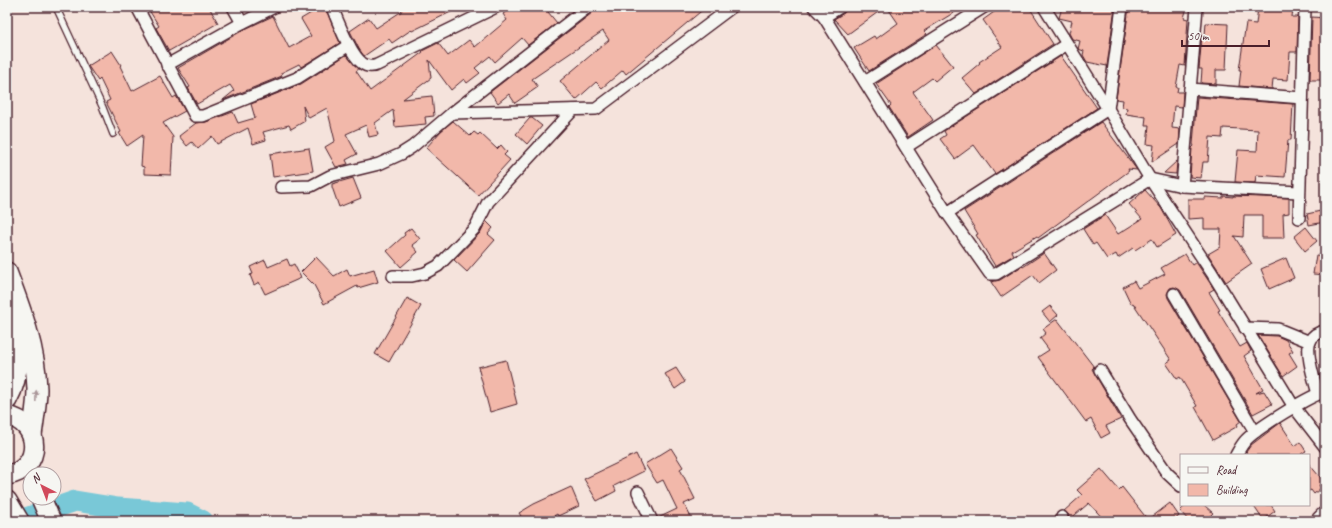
<svg xmlns="http://www.w3.org/2000/svg" width="1332" height="528" font-family="Caveat,sans-serif">
  <style>
    .lines { fill: none; stroke-linecap: round; stroke-linejoin: round }
    .river { stroke: #79c8d7; stroke-width: 21 }
    .building { fill: #f2b8aa; stroke: #4a1f2b }
    .service-casing { stroke: #4a1f2b; stroke-width: 8 }
    .minor-casing { stroke: #4a1f2b; stroke-width: 14 }
    .trunk-casing { stroke: #4a1f2b; stroke-width: 22 }
    .service { stroke: #f6f6f2; stroke-width: 5.5 }
    .minor { stroke: #f6f6f2; stroke-width: 11 }
    .trunk { stroke: #f6f6f2; stroke-width: 19 }
    .oneway { fill: #a99598 }
  </style>
  <rect width="100%" height="100%" fill="#f5e3dc"/>
  <filter id="ink" filterUnits="userSpaceOnUse"><feTurbulence type="fractalNoise" baseFrequency=".025" numOctaves="2"/><feDisplacementMap in="SourceGraphic" scale="8" xChannelSelector="R" yChannelSelector="G"/><feConvolveMatrix kernelMatrix="1 2 1 2 8 2 1 2 1" color-interpolation-filters="sRGB"/></filter>
  <g filter="url(#ink)">
    <g class="lines">
      <!-- river -->
      <path class="river" d="M21,521L26,518L75,501L118,508L187,513L203,521"/>
    </g>
    <!-- building -->
    <g class="building">
      <path d="M147,7H209L218,23L169,51L156,28L159,26Z"/>
      <path d="M321,7H325L340,43L301,67L299,64L281,73L282,76L223,100L234,91L230,85L197,104L188,88L190,87L178,68L245,29L273,16L289,48L311,36L301,19Z"/>
      <path d="M400,7H461L412,31L411,30L392,43L389,39L364,56L359,49L350,31L369,18L376,28L402,11Z"/>
      <path d="M512,7H544L557,23L528,45L522,38L495,62L490,56L475,68L480,73L467,83L464,79L451,90L429,60L431,78L403,99L432,96L434,116L425,117L426,124L395,127L393,110L375,123L378,135L369,137L366,125L346,134L357,154L346,160L348,164L336,167L325,147L335,141L327,108L309,118L303,106L305,121L291,129L289,125L263,132L266,140L253,144L248,128L217,144L212,136L198,149L192,142L187,146L179,136L196,123L206,122L233,112L238,123L255,118L251,104L301,84L346,55L359,69L356,71L370,91L423,52L422,51L438,43L448,56L469,40L475,47L507,20L503,14Z"/>
      <path d="M596,7H706L626,74L623,70L602,88L596,82L576,100L560,81L609,40L603,31L532,79L538,87L515,103L509,94L498,103L490,92L592,13Z"/>
      <path d="M847,7H885L848,34L834,19L844,13Z"/>
      <path d="M887,7H963L924,31L927,34L869,71L854,48L874,36L876,39L898,23Z"/>
      <path d="M1001,7H1029L1053,44L976,94L962,78L980,63L979,62L1002,47L983,20Z"/>
      <path d="M1062,7H1115L1107,66L1087,62L1083,55L1084,51L1078,49L1080,41L1072,39L1069,33L1072,21L1059,18Z"/>
      <path d="M1129,7H1187L1184,18L1188,19L1185,66L1180,65L1176,87H1178L1177,92H1183L1182,107L1174,106L1172,128L1180,129L1179,144L1152,162L1154,145L1147,144L1149,125H1145L1146,117L1126,114L1127,108L1122,107L1123,100L1116,99Z"/>
      <path d="M1258,7H1293L1292,17H1298L1297,52H1290L1288,80L1273,79L1272,89L1239,86L1241,70H1239L1246,23L1256,24Z"/>
      <path d="M1312,17L1325,18V80H1310Z"/>
      <path d="M1206,23L1228,24L1226,70H1216V84L1201,83L1202,69H1199L1202,35H1205Z"/>
      <path d="M936,45L953,66L935,81L932,78L913,92L933,120L908,137L889,107L891,105L876,84Z"/>
      <path d="M112,51L121,65L120,66L132,91L160,76L173,98L176,96L185,111L163,123L173,137L171,175L144,174V167L141,166L143,135L127,146L119,133L121,132L106,102L110,100L100,79L98,81L88,66Z"/>
      <path d="M1061,56L1097,108L995,174L974,145L955,159L940,139L946,135L944,131Z"/>
      <path d="M1197,97L1293,104L1291,140H1288L1285,177L1256,175L1255,183L1235,182L1238,150L1257,151L1258,130L1223,128L1222,138L1210,137L1208,162H1203L1201,178L1190,177L1192,148L1194,146L1193,144Z"/>
      <path d="M530,118H532L542,126L527,144L516,134Z"/>
      <path d="M453,121L470,136L474,132L478,135L480,133L497,149L501,145L507,152L504,155L510,160L478,195L426,148L441,131Z"/>
      <path d="M1101,122L1137,170L1128,169L1129,171L1038,238L1037,236L1012,251L1014,255L995,266L976,235L978,234L964,211Z"/>
      <path d="M309,148L313,171L273,177L270,154Z"/>
      <path d="M1177,161L1176,174L1164,173Z"/>
      <path d="M353,178L361,198L339,207L332,187V184Z"/>
      <path d="M1145,190L1161,208L1176,235L1157,247L1152,239L1135,250L1133,248L1118,258L1116,254L1107,259L1096,243L1093,245L1083,229L1105,215L1118,234L1142,219L1129,204Z"/>
      <path d="M1223,196L1233,197V196L1289,198V213L1283,214L1284,238H1262V215H1244L1243,237L1234,236L1252,264L1226,282L1208,254L1220,247L1221,229H1204V218L1188,219V199H1205V197L1223,198Z"/>
      <path d="M1325,210V222L1309,225L1307,214Z"/>
      <path d="M486,221L493,228L488,234L495,240L467,272L454,260L480,233Z"/>
      <path d="M1306,227L1317,241L1305,251L1294,237Z"/>
      <path d="M411,228L420,239L412,245L418,252L401,267L387,251L405,235L404,233Z"/>
      <path d="M1044,253L1056,270L1039,283L1033,275L1001,297L991,282L1000,280L1022,266L1023,267Z"/>
      <path d="M1185,254L1192,265L1196,262L1214,289L1209,292L1220,310L1218,311L1240,347L1247,343L1251,351L1244,356L1263,389L1256,393L1264,391L1272,404L1253,414L1180,290L1174,287L1170,288L1167,294L1168,298L1241,421L1237,424L1238,426L1213,440L1195,407L1197,406L1180,377L1177,379L1166,363L1171,360L1133,303L1131,304L1123,287L1134,281L1138,288L1165,274L1161,268Z"/>
      <path d="M1316,255L1325,256V275L1313,274Z"/>
      <path d="M316,257L334,276L347,269L350,276L374,269L378,282L358,288L357,286L324,304L314,285L301,272Z"/>
      <path d="M1286,258L1294,278L1269,289L1261,269Z"/>
      <path d="M287,259L290,266L294,264L301,278L265,294L259,282L254,285L250,275L253,274L250,267L265,260L268,267Z"/>
      <path d="M407,298L421,306L389,362L375,354Z"/>
      <path d="M1050,306L1058,315L1050,322L1042,312Z"/>
      <path d="M1057,319L1094,367L1092,369L1121,419L1106,426L1110,433L1101,438L1091,419L1086,422L1038,357L1049,350L1040,338L1046,333L1043,329Z"/>
      <path d="M1258,335L1277,336L1286,340L1293,351L1289,353L1297,366L1283,376Z"/>
      <path d="M506,360L517,404L490,412L478,367Z"/>
      <path d="M676,368L685,382L675,389L665,374Z"/>
      <path d="M1280,423L1295,446L1300,442L1306,451L1301,454V455H1248L1246,452L1251,445Z"/>
      <path d="M671,448L683,467L680,469L695,499L684,504L693,521H659L658,518L677,509L663,480L657,483L645,464Z"/>
      <path d="M636,454L644,471L614,486L616,491L597,501L584,479Z"/>
      <path d="M1309,464L1324,482L1319,485L1321,488L1314,494L1311,490L1309,491Z"/>
      <path d="M1101,469L1119,490L1122,487L1148,520L1170,503L1179,516L1173,521H1105L1089,503L1068,521L1069,515L1064,511L1082,495L1077,490Z"/>
      <path d="M571,487L579,506L558,516L557,514L546,521H524L519,513L534,504Z"/>
      <path d="M1186,505H1204L1213,513L1205,521H1189L1180,511Z"/>
      <path d="M1253,505H1271L1275,511L1263,520Z"/>
    </g>
    <g class="lines">
      <defs>
        <path id="service" d="M56,7L103,108L113,134"/>
        <g id="minor">
          <path d="M137,7L195,116H203L297,78L349,45"/>
          <path d="M233,7L242,23"/>
          <path d="M332,7C338,22 350,54 362,63C367,67 372,67 377,65L496,7"/>
          <path d="M814,7L824,17L947,213L990,274H996L1150,179L1182,186L1299,192"/>
          <path d="M1044,7L1108,109L1150,179L1212,273L1294,407L1325,447"/>
          <path d="M824,17L840,7"/>
          <path d="M167,65L242,23L274,7"/>
          <path d="M865,82L984,7"/>
          <path d="M1190,89L1302,98"/>
          <path d="M452,113L596,109L732,7"/>
          <path d="M906,147L1067,44"/>
          <path d="M1182,186L1197,7"/>
          <path d="M281,187L311,186L330,176L379,164L401,154L412,147L452,113L588,7"/>
          <path d="M947,213L1108,109L1122,7"/>
          <path d="M1299,218L1305,7"/>
          <path d="M393,276H412L425,273L438,266L475,228L488,202L573,110"/>
          <path d="M1174,294L1255,432"/>
          <path d="M1245,328L1278,329L1310,342"/>
          <path d="M1100,370L1130,419L1167,473L1181,486"/>
          <path d="M1318,394C1315,382 1305,353 1310,341C1313,335 1319,332 1325,331"/>
          <path d="M1236,455C1239,450 1242,444 1246,440C1256,429 1312,394 1325,392"/>
          <path d="M638,492L652,521"/>
          <path d="M1061,521L1062,517"/>
        </g>
        <g id="trunk">
          <path d="M7,272C21,309 36,348 37,389C37,404 34,419 32,435"/>
          <path d="M7,311C17,342 24,369 7,400"/>
          <path d="M7,416C42,422 43,470 7,475"/>
          <path d="M41,498L51,521"/>
          <path d="M7,501L19,521"/>
          <path d="M1321,521L1325,517"/>
        </g>
      </defs>
      <!-- service casing -->
      <use href="#service" class="service-casing"/>
      <!-- minor casing -->
      <use href="#minor" class="minor-casing"/>
      <!-- trunk casing -->
      <use href="#trunk" class="trunk-casing"/>
      <!-- service -->
      <use href="#service" class="service"/>
      <!-- minor -->
      <use href="#minor" class="minor"/>
      <!-- trunk -->
      <use href="#trunk" class="trunk"/>
    </g>
    <!-- one-way arrows -->
    <defs><path id="oneway-solid" d="M-6-.8H1V-3.2L6.5 0L1 3.2V.8H-6Z"/></defs>
    <use class="oneway" href="#oneway-solid" transform="translate(36 396) rotate(-88)"/>
  </g>
  <!-- margin -->
  <rect width="1332" height="528" fill="none" stroke="#f6f6f2" stroke-width="24"/>
  <rect x="12" y="12" width="1308" height="504" fill="none" stroke="#4a1f2b" stroke-width="1.5" filter="url(#ink)"/>
  <!-- legend -->
  <rect x="1180" y="454" width="130" height="52" fill="#f6f6f2" stroke="#b1a0a2"/>
  <rect x="1188" y="467" width="20" height="6" fill="#f6f6f2" stroke="#b1a0a2"/>
  <text x="1216" y="474" font-size="12" fill="#4a1f2b">Road</text>
  <rect x="1188" y="484" width="20" height="12" fill="#f2b8aa" stroke="#b1a0a2"/>
  <text x="1216" y="494" font-size="12" fill="#4a1f2b">Building</text>
  <!-- north arrow -->
  <g transform="translate(42 486) rotate(318)"><circle r="19" fill="#f6f6f2" stroke="#b1a0a2"/>
  <path d="M0-3L7 15L0 10L-7 15Z" fill="#d1495b"/>
  <text y="-6" font-size="11" font-weight="bold" text-anchor="middle" fill="#4a1f2b">N</text>
  </g>
  <!-- scale -->
  <path d="M1182 40v6h87v-6" fill="none" stroke="#4a1f2b" stroke-width="2"/>
  <text x="1188" y="40" font-size="12" fill="#4a1f2b" stroke="#f6f6f2" stroke-width="3" paint-order="stroke">50 m</text>
</svg>
